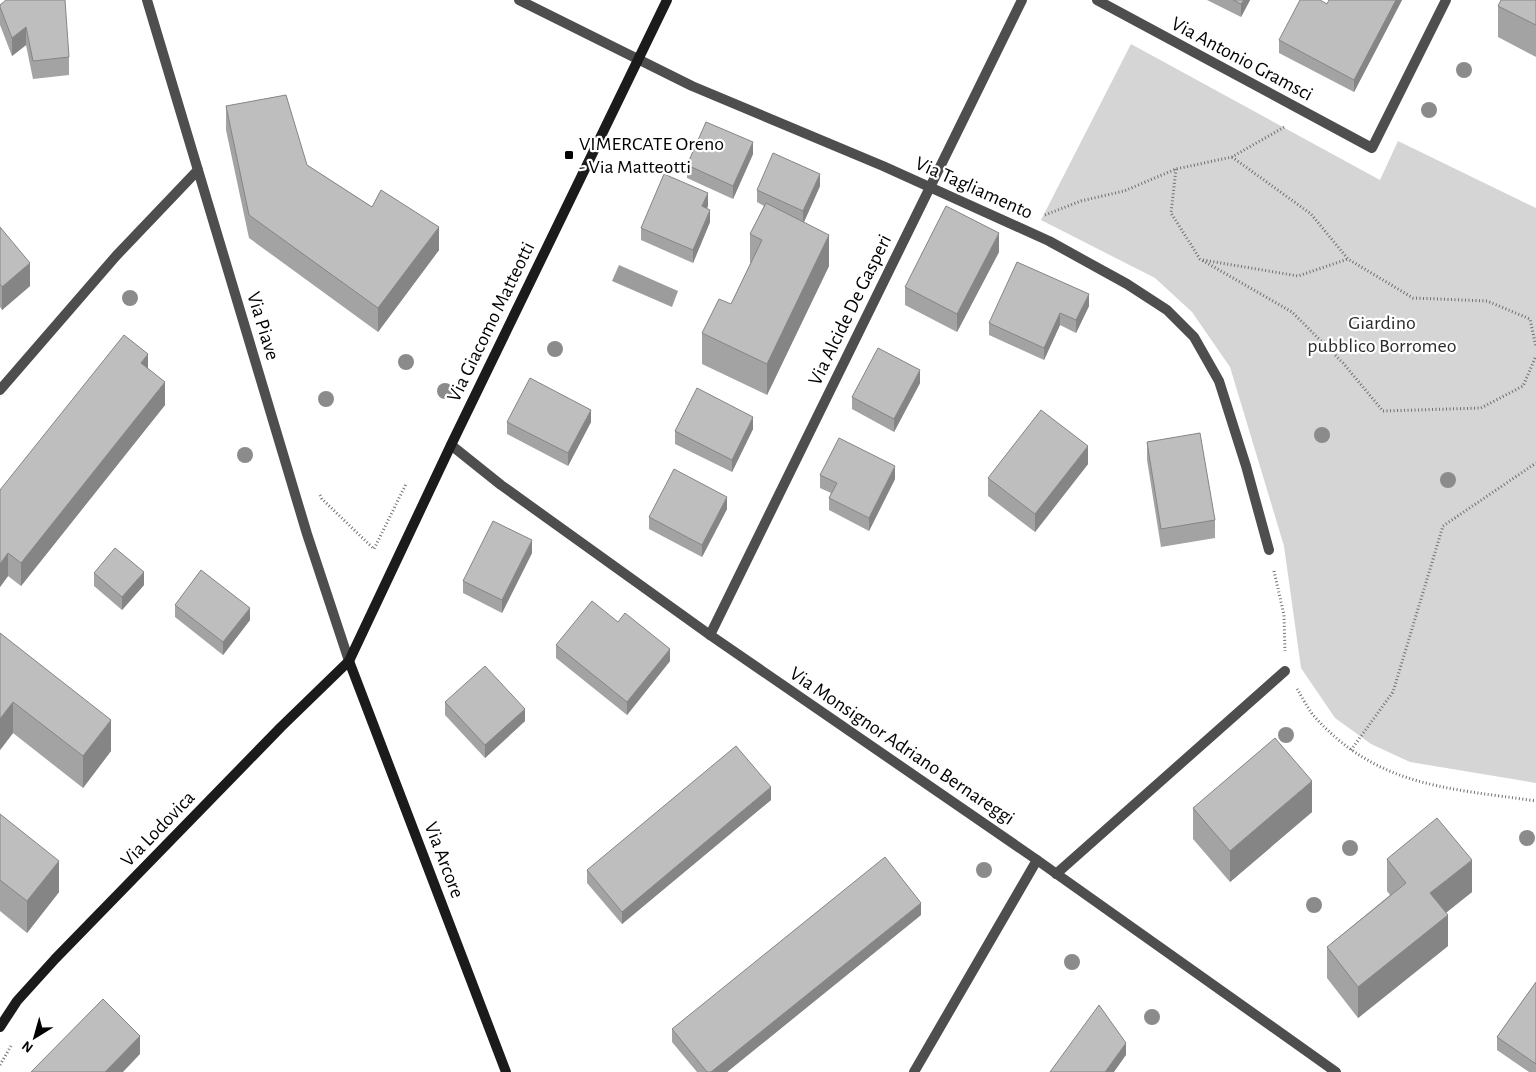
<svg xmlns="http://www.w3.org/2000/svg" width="1536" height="1072" font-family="'Alegreya Sans',sans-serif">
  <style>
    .green { fill: #d5d5d5 }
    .water { fill: #9c9c9c }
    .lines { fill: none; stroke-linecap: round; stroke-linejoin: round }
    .path { stroke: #707070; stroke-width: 3; stroke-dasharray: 1 2.5; stroke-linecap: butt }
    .lane { stroke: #4e4e4e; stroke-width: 10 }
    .street { stroke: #4e4e4e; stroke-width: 10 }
    .secondary { stroke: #1b1b1b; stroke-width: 10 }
    .tree { fill: #8b8b8b }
    .wall { fill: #a3a3a3 }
    .shaded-wall { fill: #858585 }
    .building { fill: #bebebe; stroke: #858585 }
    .poi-dot { fill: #000; stroke: #fff; stroke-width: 2 }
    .labels { text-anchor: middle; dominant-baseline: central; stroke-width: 4.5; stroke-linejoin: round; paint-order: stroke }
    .street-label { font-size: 20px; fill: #000; stroke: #fff }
    .poi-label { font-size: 20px; fill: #000; stroke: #fff; text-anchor: start }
    .park-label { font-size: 20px; fill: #2c2c2c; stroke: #fff }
  </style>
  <rect width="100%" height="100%" fill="#fff"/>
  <!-- green -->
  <path class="green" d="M1131,44L1380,180L1398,141L1536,208V783L1410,762L1371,744L1335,718L1301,668L1284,546L1230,367L1192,312L1155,278L1041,220Z"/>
  <!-- water -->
  <path class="water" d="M619,265L678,291L672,307L612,281Z"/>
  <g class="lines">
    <!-- path -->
    <g class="path">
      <path d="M1232,157L1311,214L1348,259L1413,298L1487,301L1530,319L1536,347"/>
      <path d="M1176,169L1171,213L1200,259L1292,312L1343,363L1383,411L1481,408L1523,386L1536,356"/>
      <path d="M1045,215L1081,201L1124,191L1176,169L1232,157L1286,126"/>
      <path d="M1203,260L1298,276L1348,259"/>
      <path d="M320,495L322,499L374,549L406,484"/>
      <path d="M1274,571L1284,615L1285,651"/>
      <path d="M1297,689C1302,697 1307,707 1313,715C1377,787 1447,788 1536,801"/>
      <path d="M1351,750L1393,692L1443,526L1536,463"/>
      <path d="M0,1065L11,1046"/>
    </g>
    <!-- lane -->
    <path class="lane" d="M914,1072L1037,860"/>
    <!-- street -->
    <g class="street">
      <path d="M147,0L307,534L349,661"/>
      <path d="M519,0L692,86L883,166L1049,241L1127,284L1167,310L1194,337L1219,381L1246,466L1269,550"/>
      <path d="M1097,0L1372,148L1446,0"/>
      <path d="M0,390L116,256L198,170"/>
      <path d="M451,445L501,485L710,635L1037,860L1336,1072"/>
      <path d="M710,635L1022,0"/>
      <path d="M1056,874L1285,671"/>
    </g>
    <!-- secondary -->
    <g class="secondary">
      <path d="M349,661L506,1072"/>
      <path d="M0,1027L17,1001L55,959L281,727L349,661L451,445L667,0"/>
    </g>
  </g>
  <!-- trees -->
  <g class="tree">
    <circle cx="1464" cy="70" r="8"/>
    <circle cx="1429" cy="110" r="8"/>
    <circle cx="130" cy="298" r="8"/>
    <circle cx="555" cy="349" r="8"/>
    <circle cx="406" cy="362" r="8"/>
    <circle cx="445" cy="391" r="8"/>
    <circle cx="326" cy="399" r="8"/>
    <circle cx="1322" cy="435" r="8"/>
    <circle cx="245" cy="455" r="8"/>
    <circle cx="1448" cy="480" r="8"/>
    <circle cx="1286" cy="735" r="8"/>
    <circle cx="1527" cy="838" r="8"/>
    <circle cx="1350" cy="848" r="8"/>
    <circle cx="984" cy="870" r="8"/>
    <circle cx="1314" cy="905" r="8"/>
    <circle cx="1072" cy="962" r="8"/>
    <circle cx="1152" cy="1017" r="8"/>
  </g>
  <!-- wall -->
  <g class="wall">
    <path d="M1207,0H1250L1241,17Z"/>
    <path d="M1329,0H1402L1354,92L1279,53V40L1327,4Z"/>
    <path d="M1536,0V57L1498,37V6Z"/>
    <path d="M0,5L69,57V75L33,79L26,45L12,56L0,25Z"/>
    <path d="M226,106L307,165L439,250L378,332L249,238L226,130Z"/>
    <path d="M753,154L733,199L687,178V165Z"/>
    <path d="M820,186L804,222L829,266L767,395L702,364V333L731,304L750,264V234L764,206L757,202V190Z"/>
    <path d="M708,206L707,208L710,222L693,263L641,240V228Z"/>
    <path d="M0,227L30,286L2,310L0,307Z"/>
    <path d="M999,252L957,332L905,305V287Z"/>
    <path d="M1089,306L1076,333L1060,325L1044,360L989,335V323Z"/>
    <path d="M148,368L165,405L21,586L8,576L0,587V490Z"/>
    <path d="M920,383L894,432L852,409V397Z"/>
    <path d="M507,422H591L568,466L507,434Z"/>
    <path d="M753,429L732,472L675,444V431Z"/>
    <path d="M1147,442L1215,520V538L1161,547L1147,460Z"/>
    <path d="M1088,464L1035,532L988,496V478Z"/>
    <path d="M820,475L895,479L869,531L829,510V498L831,493L820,488Z"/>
    <path d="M727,509L702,557L649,529V517Z"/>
    <path d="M532,553L502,613L463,593V581Z"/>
    <path d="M94,573L144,585L122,610L94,586Z"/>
    <path d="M175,605L250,620L223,655L175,617Z"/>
    <path d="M618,622L670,661L627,715L556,658V645Z"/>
    <path d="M0,633L111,751L83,788L13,733L0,750Z"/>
    <path d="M445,702L525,721L485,758L445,715Z"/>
    <path d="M771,800L622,924L587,883V870Z"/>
    <path d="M1193,808L1312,812L1230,882L1193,839Z"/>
    <path d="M0,814L59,892L27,933L0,911Z"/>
    <path d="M1387,859L1472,892L1446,913L1448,946L1358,1018L1327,978V947L1390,895L1387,891Z"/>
    <path d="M921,915L727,1072H697L672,1042V1029Z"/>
    <path d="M1536,982V1072H1529L1497,1050V1037Z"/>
  </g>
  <!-- shaded-wall -->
  <g class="shaded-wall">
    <path d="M1244,0H1250L1241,17V4Z"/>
    <path d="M1396,0H1402L1354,92V80Z"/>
    <path d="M26,27V45L12,56V38Z"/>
    <path d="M753,142V154L733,199V186Z"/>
    <path d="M820,174V186L803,224V211Z"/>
    <path d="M708,193V206L702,219V206Z"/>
    <path d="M710,210V222L693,263V250Z"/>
    <path d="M439,227V250L378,332V308Z"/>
    <path d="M999,233V252L957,332V314Z"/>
    <path d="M829,235V266L767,395V364Z"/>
    <path d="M30,263V286L2,310V287Z"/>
    <path d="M1089,294V306L1076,333V320Z"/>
    <path d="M1060,313V325L1044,360V348Z"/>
    <path d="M148,354V378L141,363Z"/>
    <path d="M920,370V383L894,432V419Z"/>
    <path d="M165,382V405L21,586V563Z"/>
    <path d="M591,410V422L568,466V453Z"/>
    <path d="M753,417V429L732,472V460Z"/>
    <path d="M1088,446V464L1035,532V514Z"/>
    <path d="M895,466V479L869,531V518Z"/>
    <path d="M727,497V509L702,557V545Z"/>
    <path d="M532,540V553L502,613V600Z"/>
    <path d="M8,553V576L0,587V564Z"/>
    <path d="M144,572V585L122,610V597Z"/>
    <path d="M250,608V620L223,655V642Z"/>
    <path d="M670,649V661L627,715V702Z"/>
    <path d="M13,702V733L0,750V719Z"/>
    <path d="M525,709V721L485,758V745Z"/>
    <path d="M111,720V751L83,788V756Z"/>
    <path d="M1312,781V812L1230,882V851Z"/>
    <path d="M771,787V800L622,924V912Z"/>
    <path d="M1472,860V892L1430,925V893Z"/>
    <path d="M59,861V892L27,933V901Z"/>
    <path d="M921,903V915L727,1072H711Z"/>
    <path d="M1448,915V946L1358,1018V987Z"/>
    <path d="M140,1036V1054L123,1072H105Z"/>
    <path d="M1126,1043V1055L1114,1072H1105Z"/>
  </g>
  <!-- building -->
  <g class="building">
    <path d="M6,0H65L69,57L33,61L26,27L12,38L0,7V5Z"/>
    <path d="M1233,0H1244L1241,4Z"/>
    <path d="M1300,0H1320L1327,4L1329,0H1396L1354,80L1279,40Z"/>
    <path d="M1501,0H1536V25L1498,6Z"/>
    <path d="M286,95L307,165L372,207L381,190L439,227L378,308L249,215L226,106Z"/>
    <path d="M706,122L753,142L733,186L687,165Z"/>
    <path d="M773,153L820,174L803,211L757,190Z"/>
    <path d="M664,174L708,193L702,206L710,210L693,250L641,228Z"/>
    <path d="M766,203L829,235L767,364L702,333L719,299L731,304L762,240L750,234Z"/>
    <path d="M946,206L999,233L957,314L905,287Z"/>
    <path d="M0,227L30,263L2,287L0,284Z"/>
    <path d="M1017,262L1089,294L1076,320L1060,313L1044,348L989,323Z"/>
    <path d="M124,335L148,354L141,363L165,382L21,563L8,553L0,564V490Z"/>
    <path d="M878,348L920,370L894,419L852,397Z"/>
    <path d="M530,378L591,410L568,453L507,422Z"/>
    <path d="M697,388L753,417L732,460L675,431Z"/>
    <path d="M1041,410L1088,446L1035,514L988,478Z"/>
    <path d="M1200,433L1215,520L1161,529L1147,442Z"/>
    <path d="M839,438L895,466L869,518L829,498L837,483L820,475Z"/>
    <path d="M674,469L727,497L702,545L649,517Z"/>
    <path d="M493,521L532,540L502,600L463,581Z"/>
    <path d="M115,548L144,572L122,597L94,573Z"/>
    <path d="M201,570L250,608L223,642L175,605Z"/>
    <path d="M592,601L618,622L625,613L670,649L627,702L556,645Z"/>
    <path d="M0,633L111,720L83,756L13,702L0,719Z"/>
    <path d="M485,666L525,709L485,745L445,702Z"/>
    <path d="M1275,738L1312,781L1230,851L1193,808Z"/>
    <path d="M736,746L771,787L622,912L587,870Z"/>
    <path d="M0,814L59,861L27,901L0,880Z"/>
    <path d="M1437,818L1472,860L1430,893L1448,915L1358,987L1327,947L1406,883L1387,859Z"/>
    <path d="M885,857L921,903L711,1072H707L672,1029Z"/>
    <path d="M1536,982V1064L1497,1037Z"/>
    <path d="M103,999L140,1036L105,1072H31Z"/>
    <path d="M1099,1005L1126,1043L1105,1072H1050Z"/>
  </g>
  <!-- markers -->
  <rect class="poi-dot" x="564" y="150" width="10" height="10" rx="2.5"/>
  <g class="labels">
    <!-- street labels -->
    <g class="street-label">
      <text transform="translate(1242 59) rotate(28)">Via Antonio Gramsci</text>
      <text transform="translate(974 188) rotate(24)">Via Tagliamento</text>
      <text transform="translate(850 310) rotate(-64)">Via Alcide De Gasperi</text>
      <text transform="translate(491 322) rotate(-64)">Via Giacomo Matteotti</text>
      <text transform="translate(263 326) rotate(73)">Via Piave</text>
      <text transform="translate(902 746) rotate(34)">Via Monsignor Adriano Bernareggi</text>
      <text transform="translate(158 829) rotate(-46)">Via Lodovica</text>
      <text transform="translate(444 860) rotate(69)">Via Arcore</text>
    </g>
    <!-- poi labels -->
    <g class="poi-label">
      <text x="579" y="144">VIMERCATE Oreno<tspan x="579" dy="23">- Via Matteotti</tspan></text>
    </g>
    <!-- park labels -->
    <g class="park-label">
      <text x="1382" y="323">Giardino<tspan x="1382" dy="23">pubblico Borromeo</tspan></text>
    </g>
  </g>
  <!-- north arrow -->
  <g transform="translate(35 1037) rotate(217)" stroke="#ffffff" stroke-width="4" paint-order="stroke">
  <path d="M0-4L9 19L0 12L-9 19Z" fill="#000000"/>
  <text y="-8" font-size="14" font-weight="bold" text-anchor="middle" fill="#000000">N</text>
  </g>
</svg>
